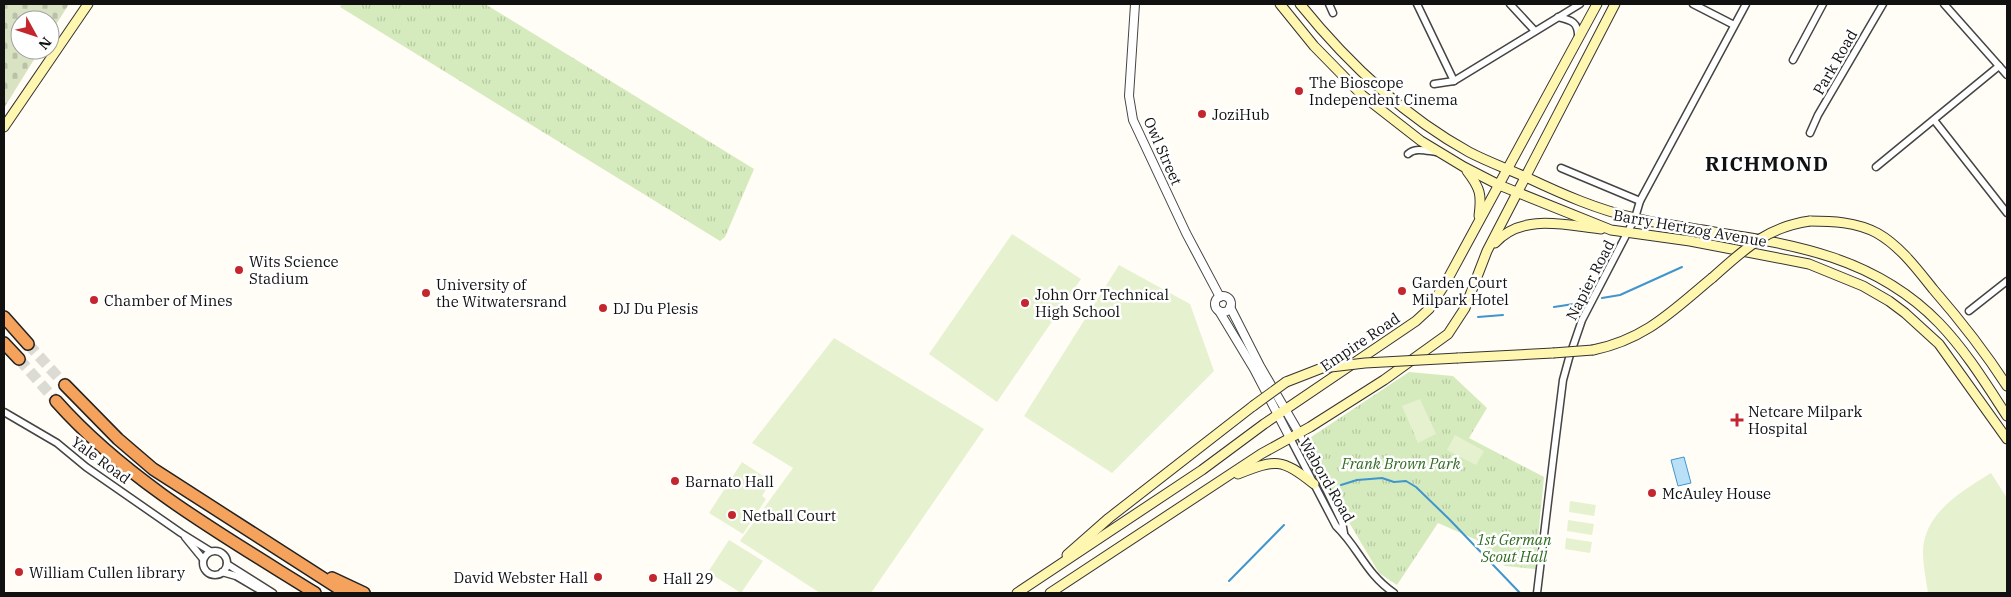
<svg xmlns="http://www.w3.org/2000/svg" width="2011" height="597" font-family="'IBM Plex Serif',serif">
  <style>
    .grass { fill: url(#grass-tufts) }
    .cemetery { fill: url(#cemetery-stones) }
    .pitch { fill: #e6f2cf }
    .water { fill: #b9e0f7; stroke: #3f96cf }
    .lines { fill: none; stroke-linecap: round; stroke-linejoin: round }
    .stream { stroke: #3f96cf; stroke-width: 2 }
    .motorway-tunnel { stroke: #dbdad3; stroke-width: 11; stroke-dasharray: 11 5.5; stroke-linecap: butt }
    .minor-casing { stroke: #444; stroke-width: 9 }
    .tertiary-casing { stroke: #444; stroke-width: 10 }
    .secondary-casing { stroke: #333; stroke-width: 11 }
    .motorway-casing { stroke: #222; stroke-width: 14 }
    .minor { stroke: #fff; stroke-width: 6 }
    .tertiary { stroke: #fff; stroke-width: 8 }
    .secondary { stroke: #fff6b0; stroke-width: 9 }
    .motorway { stroke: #f5a25d; stroke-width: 11 }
    .secondary-bridge-casing { stroke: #333; stroke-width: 11; stroke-linecap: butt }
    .secondary-bridge { stroke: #fff6b0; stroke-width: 9 }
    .poi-dot { fill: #c4262e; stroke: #fff; stroke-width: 2 }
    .labels { text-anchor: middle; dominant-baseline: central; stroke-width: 5; stroke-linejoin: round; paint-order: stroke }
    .street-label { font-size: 15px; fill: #111; stroke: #fff }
    .poi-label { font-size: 15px; fill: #111; stroke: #fff; text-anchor: start }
    .park-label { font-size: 15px; font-style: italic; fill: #2f6b1f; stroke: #fff }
    .district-label { font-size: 20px; font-weight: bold; letter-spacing: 1px; fill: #111; stroke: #fff }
  </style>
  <defs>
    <pattern id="grass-tufts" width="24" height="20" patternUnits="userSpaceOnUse" patternTransform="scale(1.25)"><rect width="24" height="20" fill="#d5ebbd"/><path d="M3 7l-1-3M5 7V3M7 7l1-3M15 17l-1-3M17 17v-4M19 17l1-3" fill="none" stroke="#b6c8a1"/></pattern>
    <pattern id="cemetery-stones" width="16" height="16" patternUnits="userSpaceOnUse" patternTransform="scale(1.25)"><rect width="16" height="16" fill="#d9e3c4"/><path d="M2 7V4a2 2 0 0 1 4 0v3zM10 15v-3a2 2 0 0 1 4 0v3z" fill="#b9c2a7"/></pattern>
  </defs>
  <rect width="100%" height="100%" fill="#fffdf5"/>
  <!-- grass -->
  <g class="grass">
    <path d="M342,4H485L754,169L725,237L720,241L340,7Z"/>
    <path d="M1409,372L1453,376L1487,408L1469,438L1544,477L1535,569L1505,566L1479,541L1438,523L1397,585L1379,573L1302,443Z"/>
  </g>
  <!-- cemetery -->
  <path class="cemetery" d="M4,4H69L50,34V20H20V50H40L4,108Z"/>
  <!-- pitch -->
  <g class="pitch">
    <path d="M1012,234L1081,279L997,402L929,354Z"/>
    <path d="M1119,265L1190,304L1214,371L1112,473L1024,416Z"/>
    <path d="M834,338L984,429L871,593H820L740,541L793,468L752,443Z"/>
    <path d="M1420,399L1436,434L1418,443L1402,406Z"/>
    <path d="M1455,435L1484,451L1476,465L1447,450Z"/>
    <path d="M742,462L771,481L762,496L766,499L743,534L709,513Z"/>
    <path d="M1991,473L2007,498V593H1928C1926,580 1923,565 1923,551C1924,513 1962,491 1991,473Z"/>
    <path d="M1570,501L1596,505L1594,516L1569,512Z"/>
    <path d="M1568,520L1594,524L1592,535L1567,531Z"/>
    <path d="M1566,538L1592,542L1590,553L1565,549Z"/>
    <path d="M729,540L763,561L741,593L708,572Z"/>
  </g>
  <!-- water -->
  <path class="water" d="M1684,457L1691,483L1678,486L1671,460Z"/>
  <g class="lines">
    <!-- stream -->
    <g class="stream">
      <path d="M1602,298L1620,295L1682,267"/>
      <path d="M1554,307L1580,303"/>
      <path d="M1478,317L1503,315"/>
      <path d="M1341,485L1357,480L1370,479L1382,478L1394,482L1406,481L1416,487L1449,519L1520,593"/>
      <path d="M1229,581L1284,525"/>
    </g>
    <!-- motorway-tunnel -->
    <g class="motorway-tunnel">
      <path d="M28,344L65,385"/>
      <path d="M19,359L56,401"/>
    </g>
    <defs>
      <g id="minor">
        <path d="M1329,4L1333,13"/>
        <path d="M1417,4L1454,81"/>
        <path d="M1510,4L1535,31"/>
        <path d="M1693,4L1734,25"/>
        <path d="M1944,4L2007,75"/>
        <path d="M1558,17C1571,20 1579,22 1578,38"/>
        <path d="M1793,60L1823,4"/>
        <path d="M1434,84L1454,81L1580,4"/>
        <path d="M1934,120L2007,213"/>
        <path d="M1810,133L1818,115L1883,4"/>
        <path d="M1408,154C1415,147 1427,151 1436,152"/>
        <path d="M1876,167L1999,66"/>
        <path d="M1561,168L1640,201"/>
        <path d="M1969,311L2007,281"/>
        <path d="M4,412L57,443L86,467L181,533L210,551"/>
        <path d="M1299,433L1342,522L1344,533"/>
        <path d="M1290,438L1336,526C1359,548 1365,573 1394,593"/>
        <path d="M185,537L203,559"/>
        <circle cx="215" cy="563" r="12"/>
        <path d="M227,564L273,593"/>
        <path d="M222,572L236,576L265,593"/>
        <path d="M1537,593L1554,452L1563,380L1569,358L1582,320L1635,218L1640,201L1746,4"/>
      </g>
      <g id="tertiary">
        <path d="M1135,4L1129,96L1133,120L1186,233L1220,297"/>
        <circle cx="1223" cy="304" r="8"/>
        <path d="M1230,307L1260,366L1299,433"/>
        <path d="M1219,311L1254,369L1290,438"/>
      </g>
      <g id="secondary">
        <path d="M1280,4L1314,46L1362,95L1421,141L1464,167L1499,185L1611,230L1690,241L1809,264L1863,286L1889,301L1905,313L1939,344L2007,439"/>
        <path d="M1300,4C1346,61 1404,116 1469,152C1488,162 1508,169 1528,178C1562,194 1598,210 1635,218C1653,223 1672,225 1690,228C1782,243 1870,252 1939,323C1966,351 1986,384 2007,416"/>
        <path d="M4,127L88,4"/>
        <path d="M1467,171C1480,188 1482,194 1479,216"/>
        <path d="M1810,221C1832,221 1856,222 1877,233C1900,246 1917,269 1933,289C1960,320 1985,352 2007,386"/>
        <path d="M1495,243C1522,213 1565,225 1601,229"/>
        <path d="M1593,350C1646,339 1672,311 1712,278"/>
        <path d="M1458,358L1553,353"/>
        <path d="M1286,382L1322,368"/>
        <path d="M1238,474C1276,459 1281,458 1314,484"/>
        <path d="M1067,555L1109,518L1253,406"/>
        <path d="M1017,593L1202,470L1264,424L1416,321L1429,309L1445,284L1597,4"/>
        <path d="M1050,593L1261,454L1310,427L1384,380L1448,334L1465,308L1487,251L1615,4"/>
      </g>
      <g id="motorway">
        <path d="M4,317L28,344"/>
        <path d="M4,343L19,359"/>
        <path d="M65,385L118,439L153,469L346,593"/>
        <path d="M56,401C128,482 224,536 315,593"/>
        <path d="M332,578L364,593"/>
      </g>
    </defs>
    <!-- minor casing -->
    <use href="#minor" class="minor-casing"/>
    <!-- tertiary casing -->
    <use href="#tertiary" class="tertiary-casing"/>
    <!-- secondary casing -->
    <use href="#secondary" class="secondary-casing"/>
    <!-- motorway casing -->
    <use href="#motorway" class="motorway-casing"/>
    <!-- minor -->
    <use href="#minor" class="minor"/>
    <!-- tertiary -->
    <use href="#tertiary" class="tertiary"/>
    <!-- secondary -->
    <use href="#secondary" class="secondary"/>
    <!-- motorway -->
    <use href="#motorway" class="motorway"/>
    <defs>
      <g id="secondary-bridge">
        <path d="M1712,278C1744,250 1766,227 1810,221"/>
        <path d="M1553,353L1593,350"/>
        <path d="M1322,368L1365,363L1458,358"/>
        <path d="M1253,406L1286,382"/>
      </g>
    </defs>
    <!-- secondary-bridge casing -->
    <use href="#secondary-bridge" class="secondary-bridge-casing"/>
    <!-- secondary-bridge -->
    <use href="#secondary-bridge" class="secondary-bridge"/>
  </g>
  <!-- markers -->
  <g class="poi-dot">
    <circle cx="1299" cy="91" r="5"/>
    <circle cx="1202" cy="114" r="5"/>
    <circle cx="239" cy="270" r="5"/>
    <circle cx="1402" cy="291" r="5"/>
    <circle cx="426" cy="293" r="5"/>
    <circle cx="94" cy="300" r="5"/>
    <circle cx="1025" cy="303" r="5"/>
    <circle cx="603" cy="308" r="5"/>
    <path d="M1734.5 412.5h5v5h5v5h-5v5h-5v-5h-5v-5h5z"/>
    <circle cx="675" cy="481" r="5"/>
    <circle cx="1652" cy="493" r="5"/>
    <circle cx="732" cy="515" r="5"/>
    <circle cx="19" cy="572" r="5"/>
    <circle cx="598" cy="577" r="5"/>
    <circle cx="653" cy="578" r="5"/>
  </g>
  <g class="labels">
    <!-- street labels -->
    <g class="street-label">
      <text transform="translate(1835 62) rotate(-60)">Park Road</text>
      <text transform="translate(1163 151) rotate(66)">Owl Street</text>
      <text transform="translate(1690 228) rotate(10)">Barry Hertzog Avenue</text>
      <text transform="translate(1590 280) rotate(-63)">Napier Road</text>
      <text transform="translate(1360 342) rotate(-34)">Empire Road</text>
      <text transform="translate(101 460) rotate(36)">Yale Road</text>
      <text transform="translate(1327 480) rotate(60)">Wabord Road</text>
    </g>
    <!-- poi labels -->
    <g class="poi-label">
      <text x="1309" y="82">The Bioscope<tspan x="1309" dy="17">Independent Cinema</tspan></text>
      <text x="1212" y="114">JoziHub</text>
      <text x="249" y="261">Wits Science<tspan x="249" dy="17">Stadium</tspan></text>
      <text x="1412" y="282">Garden Court<tspan x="1412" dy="17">Milpark Hotel</tspan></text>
      <text x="436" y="284">University of<tspan x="436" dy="17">the Witwatersrand</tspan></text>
      <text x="1035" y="294">John Orr Technical<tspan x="1035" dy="17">High School</tspan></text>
      <text x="104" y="300">Chamber of Mines</text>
      <text x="613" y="308">DJ Du Plesis</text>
      <text x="1748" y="411">Netcare Milpark<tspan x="1748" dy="17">Hospital</tspan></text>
      <text x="685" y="481">Barnato Hall</text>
      <text x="1662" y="493">McAuley House</text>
      <text x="742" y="515">Netball Court</text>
      <text x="29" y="572">William Cullen library</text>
      <text x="588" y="577" text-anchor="end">David Webster Hall</text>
      <text x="663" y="578">Hall 29</text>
    </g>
    <!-- park labels -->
    <g class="park-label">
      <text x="1401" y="463">Frank Brown Park</text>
      <text x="1514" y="539">1st German<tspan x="1514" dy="17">Scout Hall</tspan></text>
    </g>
    <!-- district labels -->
    <g class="district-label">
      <text x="1767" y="163">RICHMOND</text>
    </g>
  </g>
  <!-- border -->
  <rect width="2011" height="597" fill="none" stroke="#111111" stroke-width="10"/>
  <!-- north arrow -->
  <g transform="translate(35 35) rotate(130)"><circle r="24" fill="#ffffff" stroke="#a0a0a0"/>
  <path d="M0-4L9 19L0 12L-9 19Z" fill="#c4262e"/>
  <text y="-8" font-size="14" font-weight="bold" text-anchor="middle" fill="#111111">N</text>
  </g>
</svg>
